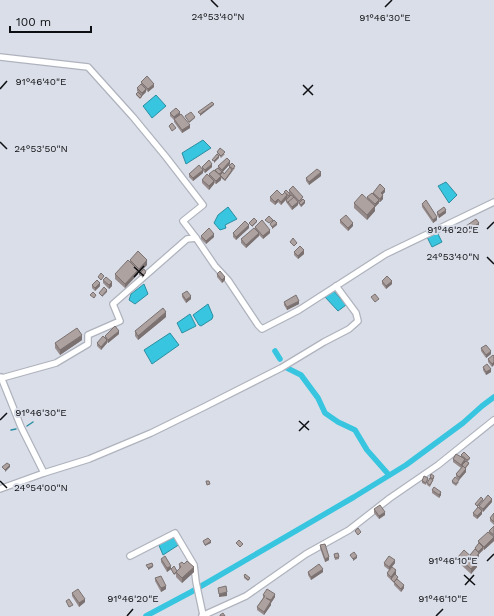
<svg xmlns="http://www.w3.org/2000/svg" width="494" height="616" font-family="'Work Sans',sans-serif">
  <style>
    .water { fill: #37c5df; stroke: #2b8ea2 }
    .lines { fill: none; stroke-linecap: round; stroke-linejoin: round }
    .stream { stroke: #2b8ea2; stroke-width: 1.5 }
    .canal { stroke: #37c5df; stroke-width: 5.5 }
    .minor-casing { stroke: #afb3bd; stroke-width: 8 }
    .minor { stroke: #fff; stroke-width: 5.5 }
    .wall { fill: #968b8a }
    .shaded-wall { fill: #7a7170 }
    .building { fill: #aea2a0; stroke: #7a7170 }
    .ticks { fill: none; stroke: #0e0f12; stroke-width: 1.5 }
    .ticks-label { font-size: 10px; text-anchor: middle; fill: #0e0f12; stroke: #dadee8; stroke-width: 4; stroke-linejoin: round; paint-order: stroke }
  </style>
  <rect width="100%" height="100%" fill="#dadee8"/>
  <!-- water -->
  <g class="water">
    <path d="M156,95L166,106L152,118L143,106Z"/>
    <path d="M203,140L211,148L186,164L182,153Z"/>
    <path d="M446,182L457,195L449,203L438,186Z"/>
    <path d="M228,207L237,219L225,225L226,228L220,230L214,223L218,215Z"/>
    <path d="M437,232L442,242L432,247L427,237Z"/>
    <path d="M144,284L148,294L135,304L129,300L131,294Z"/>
    <path d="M333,290L346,305L338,311L325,297Z"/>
    <path d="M208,304L213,316L212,319L201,326L199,325L193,315Z"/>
    <path d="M190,314L196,326L182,333L177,323Z"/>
    <path d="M170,333L179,345L152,364L144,350Z"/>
    <path d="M174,535L180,544L163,555L158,543Z"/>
  </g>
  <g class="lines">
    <!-- stream -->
    <g class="stream">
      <path d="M27,426L33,422"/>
      <path d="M11,430L16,429"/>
    </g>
    <!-- canal -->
    <g class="canal">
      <path d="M275,351L280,359"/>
      <path d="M285,367L301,375L318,398L325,413L338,422L355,430L367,450L389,475"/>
      <path d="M146,616L191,592L354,497L406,465L463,423L482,406L494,397"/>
    </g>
    <defs>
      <g id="minor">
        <path d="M0,57L88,67L133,117L166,157L203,205L183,221L196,238"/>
        <path d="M1,377L21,427L44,473L89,459L151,433L204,407L281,368L324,342L349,329L358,321L356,313L336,286"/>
        <path d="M2,378L56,363L88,344V335L120,321L113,304L187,239L196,238L215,266L228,280L258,325L262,329L299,310L386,254L494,202"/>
        <path d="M0,489L44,473"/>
        <path d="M130,556L175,533L194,565L196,582L203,615"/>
        <path d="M202,616L246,596L306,554L349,530L390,498L438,465L494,420"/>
      </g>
    </defs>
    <!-- minor casing -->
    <use href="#minor" class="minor-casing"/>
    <!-- minor -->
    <use href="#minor" class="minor"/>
  </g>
  <!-- wall -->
  <g class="wall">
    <path d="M141,82L154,87L148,92L146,90V92L142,96V97L140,99L136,95V94L138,92L137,91V88L141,84Z"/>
    <path d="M170,113L180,114L190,128L182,133L174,122V120L170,116Z"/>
    <path d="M217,152L225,154L221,158L217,153Z"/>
    <path d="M230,164L220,175L224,174L230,167L229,166L235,168L225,181L221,178V180L216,184L214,183V184L209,190L202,183V180L209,176V174L218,168V166Z"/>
    <path d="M202,167H212L205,173L203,171V173L193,181L189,177V174L202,169Z"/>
    <path d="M321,176L309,185L306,181V178Z"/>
    <path d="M289,190L303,199L305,203L301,207L298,203V205L292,210L286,202V200L281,205L278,202L275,205L270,201V197L282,195L284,193V192H289Z"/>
    <path d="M385,192L382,195L383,199L380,202H379V203L375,207V211L367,220L354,208V203L367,199V197L373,194V193Z"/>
    <path d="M422,204L437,220L433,223L422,207Z"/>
    <path d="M437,212L446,213L439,218L437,215Z"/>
    <path d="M340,220L353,226L348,231L340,223Z"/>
    <path d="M466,226H479L469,233L466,229Z"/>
    <path d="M255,227L270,233L263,239L259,235V236L246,248L241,243V239L255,228Z"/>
    <path d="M249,228L236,240L233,237V233Z"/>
    <path d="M201,236L214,237L206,244L201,239Z"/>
    <path d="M294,252L304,254L298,259L294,255Z"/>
    <path d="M130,260L147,265L139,273L138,272V274L125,288L115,279V274L130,262Z"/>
    <path d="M217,274L225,280L222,283L217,277Z"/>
    <path d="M103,280L112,286L109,289L103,283Z"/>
    <path d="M382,281L392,284L386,289L382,284Z"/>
    <path d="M92,285L100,286L95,291L92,288Z"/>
    <path d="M182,294L191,299L186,303L182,297Z"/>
    <path d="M284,302L299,304L287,310L284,305Z"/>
    <path d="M166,317L138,340L135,336V331Z"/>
    <path d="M119,334L108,343L107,342V343L101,350L97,346V343L105,338V336Z"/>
    <path d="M82,340L60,355L55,348V343Z"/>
    <path d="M481,348L491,354L486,358L481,351Z"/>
    <path d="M493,355L492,367L488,362V359Z"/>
    <path d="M483,367L491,372L486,375L483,370Z"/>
    <path d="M461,455L470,459L467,462L469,464L466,468V472L459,480L456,477V474L462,467V466L461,468L453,462V459L463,458L461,457Z"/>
    <path d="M430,477L434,478L430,487L427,485Z"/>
    <path d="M428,480L426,485L422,483V481Z"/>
    <path d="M452,481L459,482L456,486L452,483Z"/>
    <path d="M432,490L441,495L439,498L432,493Z"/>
    <path d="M492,502L483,512L482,511V514L477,519L473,516V513L479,508V506Z"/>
    <path d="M374,509L385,515L379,519L374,513Z"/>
    <path d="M494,513V525L490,521V518Z"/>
    <path d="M494,526V541L484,550L483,549V550L479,554V557L476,561L477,567L471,574L458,562V557L470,556V555L475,549V548L478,544V541L489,533V531Z"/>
    <path d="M320,545L329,560L325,562L320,548Z"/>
    <path d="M334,554L339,557V559L335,560Z"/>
    <path d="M161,559L171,569L177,571L179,569V564L194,572L182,583L176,577V574L174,575L171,569L167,572L161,562Z"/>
    <path d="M384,563H395L392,567L396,574L395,575L404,588L401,592L394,585V583L387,576V573L389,570L384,566Z"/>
    <path d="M308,572H323L311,580L308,575Z"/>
    <path d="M244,576L250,579L248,581L244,578Z"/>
    <path d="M155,578L166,589L161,592L155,581Z"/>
    <path d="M72,593L85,602L79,607L72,596Z"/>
    <path d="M263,595L275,597L271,603V605L264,615L257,610V607L263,598Z"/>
  </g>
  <!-- shaded-wall -->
  <g class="shaded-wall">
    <path d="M154,84V87L148,92V89Z"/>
    <path d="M146,89V92L142,96V93Z"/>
    <path d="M214,104V105L200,116V114Z"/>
    <path d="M180,112V115L174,120V117Z"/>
    <path d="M195,117V118L189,123V122Z"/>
    <path d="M190,125V128L182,133V130Z"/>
    <path d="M219,156V158L214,163V161Z"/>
    <path d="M230,161V164L219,176V174L222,172V170Z"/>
    <path d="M212,164V167L205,173V170Z"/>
    <path d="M203,170V173L193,181V178Z"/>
    <path d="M232,170V171L225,181V180Z"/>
    <path d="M321,172V176L309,185V182Z"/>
    <path d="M221,176V180L216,184V181Z"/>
    <path d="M214,181V184L209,190V186Z"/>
    <path d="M385,189V192L381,196V193Z"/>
    <path d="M287,195V198L281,205V202Z"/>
    <path d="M383,195V199L380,202V199Z"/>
    <path d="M278,199V202L275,205V202Z"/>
    <path d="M379,200V203L375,207V211L367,220V215L375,206V204Z"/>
    <path d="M305,201V203L301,207V205Z"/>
    <path d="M298,202V205L292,210V207Z"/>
    <path d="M446,210V213L439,218V215Z"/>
    <path d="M437,217V220L433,223V220Z"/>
    <path d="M257,221V222L252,227V226Z"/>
    <path d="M277,223V225L272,229V227Z"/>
    <path d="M353,223V226L348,231V228Z"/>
    <path d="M479,223V226L469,233V230Z"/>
    <path d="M249,225V228L236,240V237Z"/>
    <path d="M270,230V233L263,239V236Z"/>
    <path d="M259,233V236L246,248V245Z"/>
    <path d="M214,234V237L206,244V241Z"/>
    <path d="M304,250V254L298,259V256Z"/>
    <path d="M147,260V265L139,273V269Z"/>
    <path d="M138,270V274L125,288V284Z"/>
    <path d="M146,272V273L142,278V276Z"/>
    <path d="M225,277V280L222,283V280Z"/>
    <path d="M392,281V284L386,289V286Z"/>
    <path d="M112,282V286L109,289V285Z"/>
    <path d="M100,283V286L95,291V288Z"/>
    <path d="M107,290V292L102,297V296Z"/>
    <path d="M191,296V299L186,303V300Z"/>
    <path d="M299,301V304L287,310V307Z"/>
    <path d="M166,312V317L138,340V336Z"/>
    <path d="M119,331V334L108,343V340Z"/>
    <path d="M82,335V340L60,355V350Z"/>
    <path d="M107,340V343L101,350V347Z"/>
    <path d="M491,351V354L486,358V355Z"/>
    <path d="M494,362V365L492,367V364Z"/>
    <path d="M491,369V372L486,375V372Z"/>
    <path d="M465,459V462L462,465L461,468V465Z"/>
    <path d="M10,465V467L5,472V470Z"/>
    <path d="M466,469V472L459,480V477Z"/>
    <path d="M441,492V495L439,498V495Z"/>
    <path d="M483,499V500L477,508V506Z"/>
    <path d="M492,499V502L483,512V509Z"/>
    <path d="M482,511V514L477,519V516Z"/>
    <path d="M385,512V515L379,519V516Z"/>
    <path d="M494,537V541L484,550V547Z"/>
    <path d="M211,541V543L205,546V545Z"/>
    <path d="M483,547V550L479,554V557L475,562V559L478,555V552Z"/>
    <path d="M357,556V558L353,561V559Z"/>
    <path d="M329,557V560L325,562V559Z"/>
    <path d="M395,560V563L389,570V567Z"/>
    <path d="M477,562V567L471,574V569Z"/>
    <path d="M153,566V567L148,570V568Z"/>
    <path d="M171,566V569L167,572V568Z"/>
    <path d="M194,567V572L182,583V578Z"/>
    <path d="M323,569V572L311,580V577Z"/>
    <path d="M396,570V574L391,580V577Z"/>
    <path d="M404,585V588L401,592V589Z"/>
    <path d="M166,586V589L161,592V588Z"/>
    <path d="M227,592V596L219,597V594Z"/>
    <path d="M275,594V597L271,603V605L264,615V612L271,602V600Z"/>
    <path d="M85,599V602L79,607V603Z"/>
  </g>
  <!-- building -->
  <g class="building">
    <path d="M147,76L154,84L148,89L141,82Z"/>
    <path d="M141,84L146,89L142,93L137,88Z"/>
    <path d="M138,92L142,96L140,98L136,94Z"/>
    <path d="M212,102L214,104L200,114L198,112Z"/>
    <path d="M176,108L180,112L174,117L170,113Z"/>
    <path d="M191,112L195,117L189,122L185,116Z"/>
    <path d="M181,114L190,125L182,130L174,119Z"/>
    <path d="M172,123L176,128L172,131L169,126Z"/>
    <path d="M220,148L225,152L221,156L217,152Z"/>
    <path d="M217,154L219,156L214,161L212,160Z"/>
    <path d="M227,158L230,161L222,170L218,166Z"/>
    <path d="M209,160L212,164L205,170L202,167Z"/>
    <path d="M232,163L235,166L233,169L229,166Z"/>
    <path d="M199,165L203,170L193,178L189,174Z"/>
    <path d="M230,167L232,170L225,180L220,175L223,172L224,174Z"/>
    <path d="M218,168L222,172L219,174L215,170Z"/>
    <path d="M317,169L321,172L309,182L306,178Z"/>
    <path d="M214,170L221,176L216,181L209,174Z"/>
    <path d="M207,174L214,181L209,186L202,180Z"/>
    <path d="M380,184L385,189L381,193L383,195L380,199L373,193Z"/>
    <path d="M293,186L303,197L299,201L289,190Z"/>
    <path d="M277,190L282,195L285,192L287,195L281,202L278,199L275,202L270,197Z"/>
    <path d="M286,190L290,194L289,196L284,192Z"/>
    <path d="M372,193L379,200L375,204L367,197Z"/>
    <path d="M362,194L375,206L367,215L354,203Z"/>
    <path d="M291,195L294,197L288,203L286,200Z"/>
    <path d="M294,197L298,202L292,207L288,202Z"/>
    <path d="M303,199L305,201L301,205L299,203Z"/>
    <path d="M426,200L437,217L433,220L422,204Z"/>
    <path d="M444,207L446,210L439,215L437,212Z"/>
    <path d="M346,215L353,223L348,228L340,220Z"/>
    <path d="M269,216L273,220L269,223L265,220Z"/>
    <path d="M254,218L257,221L252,226L249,223Z"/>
    <path d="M476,219L479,223L469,230L466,226Z"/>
    <path d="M262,220L270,230L263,236L255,227Z"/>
    <path d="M274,220L277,223L272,227L270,224Z"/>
    <path d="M245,221L249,225L236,237L233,233Z"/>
    <path d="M209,228L214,234L206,241L201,236Z"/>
    <path d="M254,228L259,233L246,245L241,239Z"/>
    <path d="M293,238L297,243L294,246L290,242Z"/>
    <path d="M300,246L304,250L298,256L294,252Z"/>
    <path d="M138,251L147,260L139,269L130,260Z"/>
    <path d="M128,260L138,270L125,284L115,274Z"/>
    <path d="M144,269L146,272L142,276L139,274Z"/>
    <path d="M220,271L225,277L222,280L217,274Z"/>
    <path d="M101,273L104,276L101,280L98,277Z"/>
    <path d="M387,276L392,281L386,286L382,281Z"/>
    <path d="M106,277L112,282L109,285L103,280Z"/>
    <path d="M97,280L100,283L95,288L92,285Z"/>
    <path d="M104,287L107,290L102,296L99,293Z"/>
    <path d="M187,291L191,296L186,300L182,294Z"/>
    <path d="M93,292L96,295L94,298L90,295Z"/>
    <path d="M375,294L379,299L375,302L371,297Z"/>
    <path d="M296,295L299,301L287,307L284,302Z"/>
    <path d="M163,308L166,312L138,336L135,331Z"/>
    <path d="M115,326L119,331L108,340L105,336Z"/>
    <path d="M77,328L82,335L60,350L55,343Z"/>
    <path d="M103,336L107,340L101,347L97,343Z"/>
    <path d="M486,345L491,351L486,355L481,348Z"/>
    <path d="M493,355L494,356V362L492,364L488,359Z"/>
    <path d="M487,364L491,369L486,372L483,367Z"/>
    <path d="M464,452L470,458L467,460L461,455Z"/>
    <path d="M456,454L465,459L461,465L453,459Z"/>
    <path d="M466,461L469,463L465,468L462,465Z"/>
    <path d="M7,463L10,465L5,470L2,467Z"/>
    <path d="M463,466L466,469L459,477L456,474Z"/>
    <path d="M431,474L434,476L433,479L430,477Z"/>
    <path d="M424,476L428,478L426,483L422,481Z"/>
    <path d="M455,477L459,480L456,484L452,481Z"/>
    <path d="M430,478L433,480L430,485L427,483Z"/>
    <path d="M206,481H209L210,484L207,485Z"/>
    <path d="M434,487L441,492L439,495L432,490Z"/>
    <path d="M488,495L492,499L483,509L479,506Z"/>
    <path d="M481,497L483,499L477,506L475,504Z"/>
    <path d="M380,505L385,512L379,516L374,509Z"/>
    <path d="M478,507L482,511L477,516L473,513Z"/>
    <path d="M494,513V522L490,518Z"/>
    <path d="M494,526V535L489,531Z"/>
    <path d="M358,528L361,532L358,535L355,531Z"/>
    <path d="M488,532L494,537L484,547L478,541Z"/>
    <path d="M208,538L211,541L205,545L203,541Z"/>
    <path d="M239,540L243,544L240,547L236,543Z"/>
    <path d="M479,543L483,547L478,552L475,548Z"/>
    <path d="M325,544L329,557L325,559L320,545Z"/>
    <path d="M475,549L479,553L475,559L470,555Z"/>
    <path d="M464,550L477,562L471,569L458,557Z"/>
    <path d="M354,552L357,556L353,559L350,555Z"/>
    <path d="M338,553L339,557L335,558L334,554Z"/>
    <path d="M165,556L171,566L167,568L161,559Z"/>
    <path d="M389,556L395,560L389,567L384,563Z"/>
    <path d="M187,561L194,567L182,578L176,572L181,567L179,564L182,562L184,564Z"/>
    <path d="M152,563L153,566L148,568L146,565Z"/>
    <path d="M319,564L323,569L311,577L308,572Z"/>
    <path d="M174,566L177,571L174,574L171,569Z"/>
    <path d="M392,567L396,570L391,577L387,573Z"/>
    <path d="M245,574L250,578L248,580L244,576Z"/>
    <path d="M395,574L398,577L394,582L391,579Z"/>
    <path d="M161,576L166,586L161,588L155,578Z"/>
    <path d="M397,579L404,585L401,589L394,582Z"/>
    <path d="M226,586L227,592L219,594L218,588Z"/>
    <path d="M78,589L85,599L79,603L72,593Z"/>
    <path d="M267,589L275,594L271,600L266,598L271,601L264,612L257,607L265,596L263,595Z"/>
    <path d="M69,599L73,605L69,607L66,601Z"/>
    <path d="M223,613L225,616H220V615Z"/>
  </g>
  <!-- ticks -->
  <path class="ticks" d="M211,0L218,7M385,7L392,0M303,85L313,95M0,89L7,81M303,95L313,85M0,142L7,149M487,229L494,222M487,257L494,264M134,267L144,276M134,277L144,266M0,420L7,413M299,421L309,430M299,431L309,421M0,481L7,488M487,561L494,554M464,575L475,585M465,585L474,575M127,616L133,609M436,616L443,609"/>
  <g class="ticks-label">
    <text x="218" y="20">24°53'40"N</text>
    <text x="385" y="21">91°46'30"E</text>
    <text x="41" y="85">91°46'40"E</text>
    <text x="41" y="152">24°53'50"N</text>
    <text x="453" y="233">91°46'20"E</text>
    <text x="453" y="260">24°53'40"N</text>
    <text x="41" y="416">91°46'30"E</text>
    <text x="41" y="491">24°54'00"N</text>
    <text x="453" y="564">91°46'10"E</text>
    <text x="133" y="602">91°46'20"E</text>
    <text x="443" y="602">91°46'10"E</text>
  </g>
  <!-- scale -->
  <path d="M10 26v6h81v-6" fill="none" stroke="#0e0f12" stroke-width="2"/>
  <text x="16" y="26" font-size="12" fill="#0e0f12" stroke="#dadee8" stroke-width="3" paint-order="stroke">100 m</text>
</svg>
